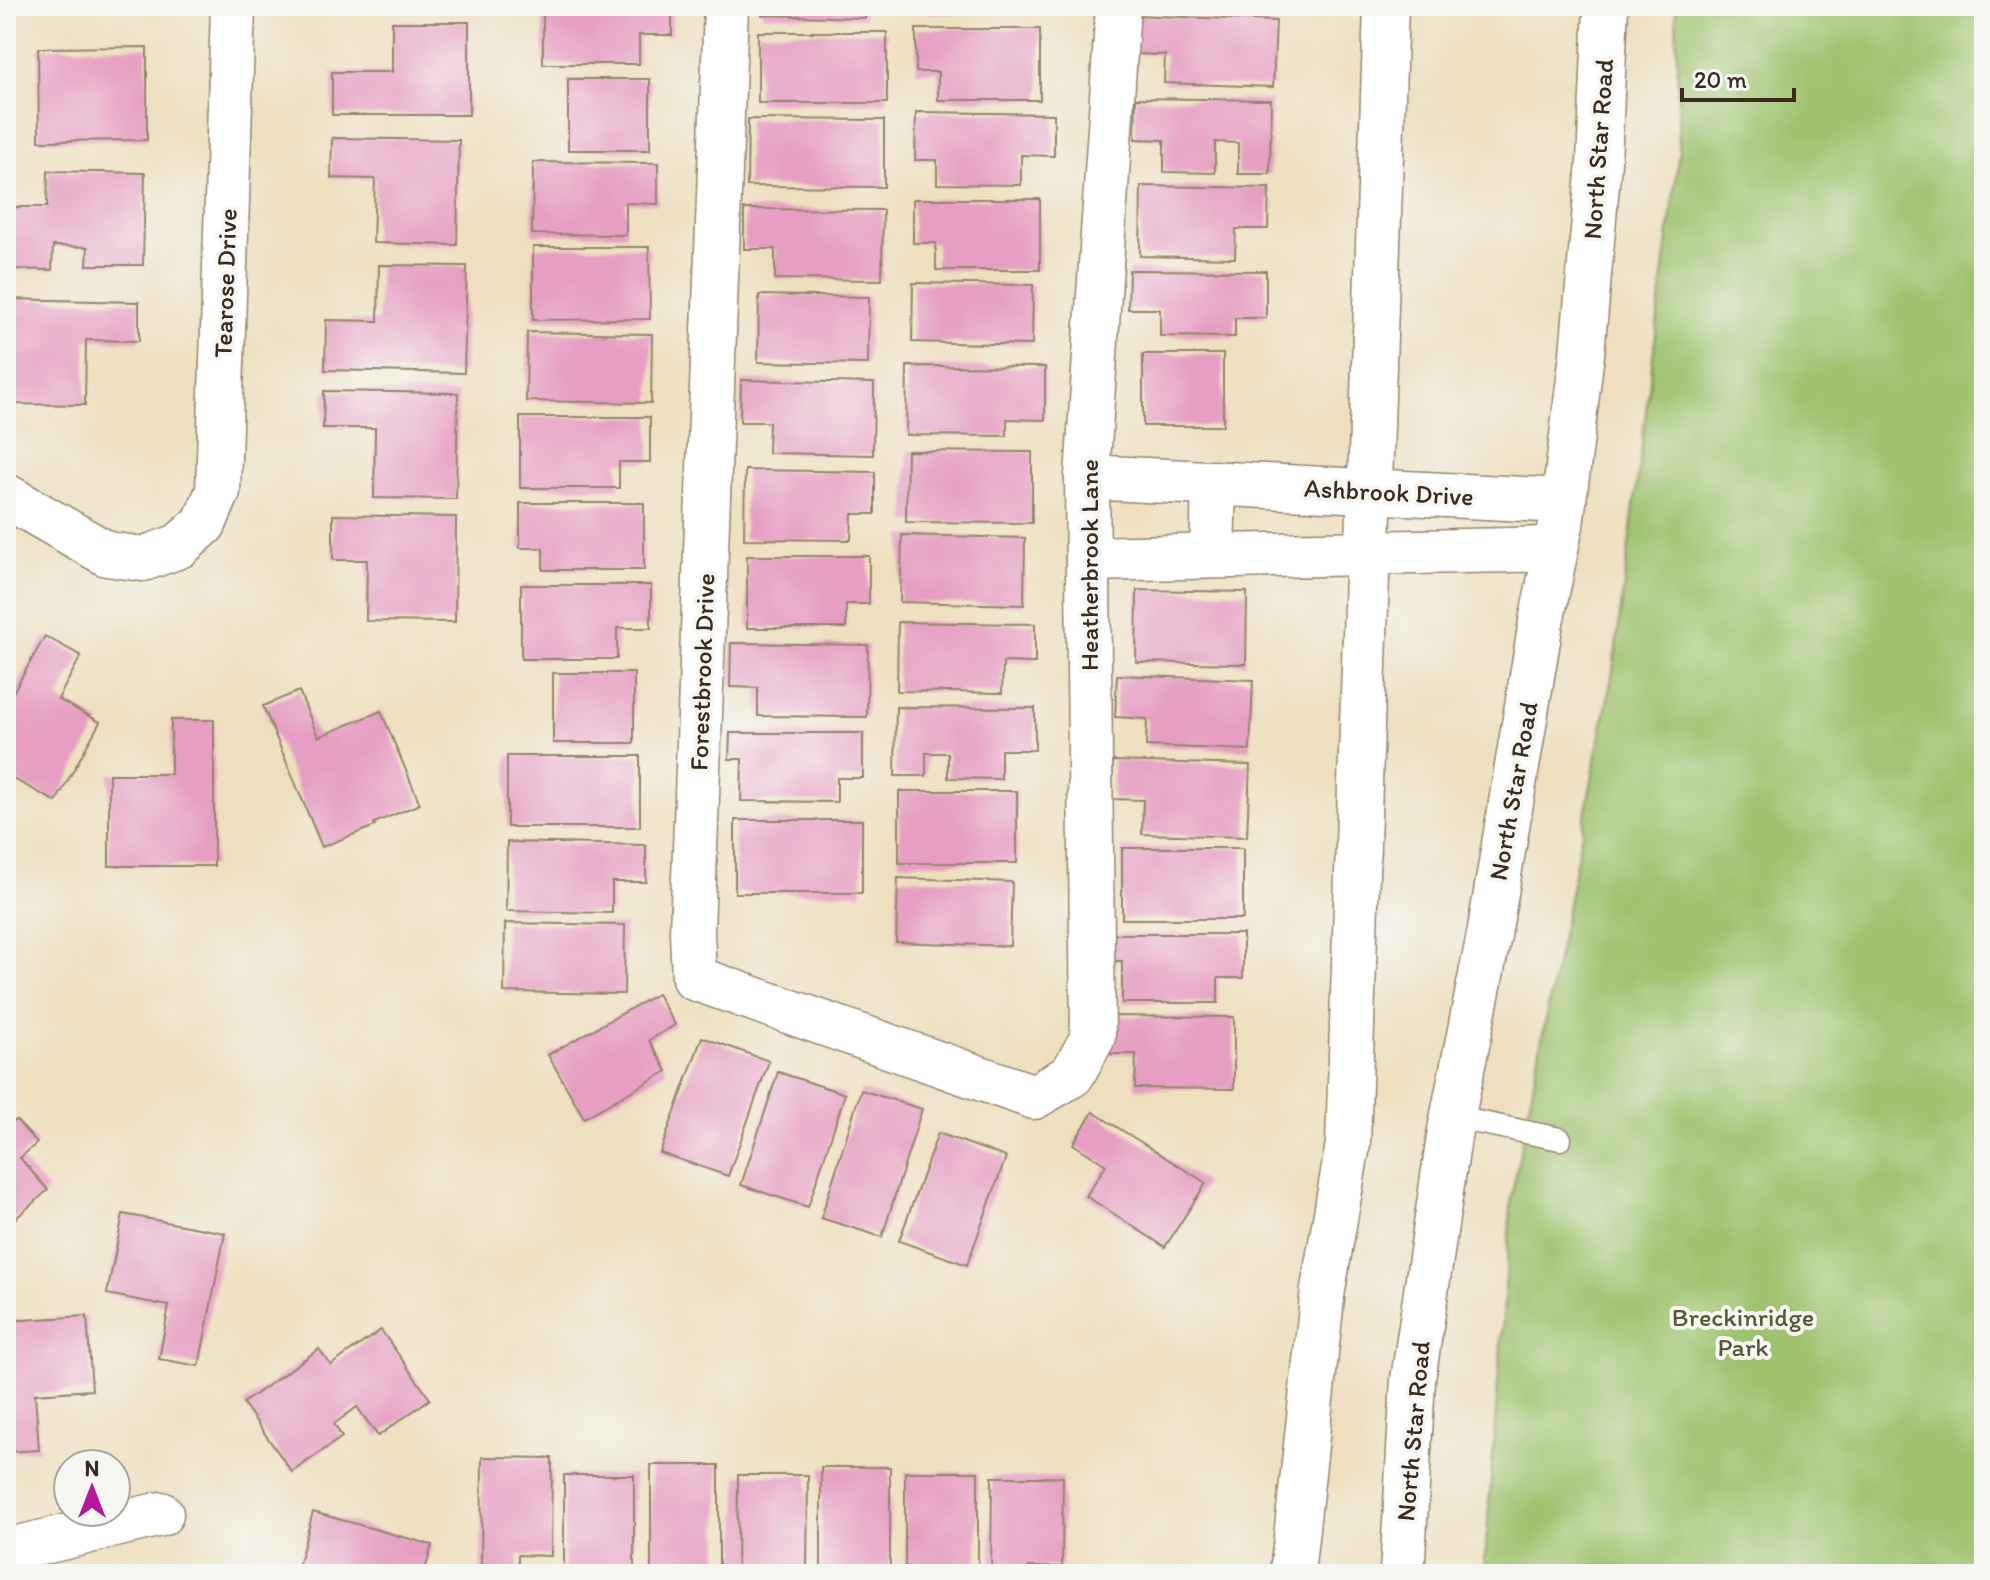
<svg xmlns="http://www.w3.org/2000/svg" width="1990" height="1580" font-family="Itim,sans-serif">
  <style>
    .green { fill: #9ec26d; stroke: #6c7646; stroke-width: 2 }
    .building { fill: #e69fc2 }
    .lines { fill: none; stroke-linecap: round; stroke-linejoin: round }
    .lane-casing { stroke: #94846e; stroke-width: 25 }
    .street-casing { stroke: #94846e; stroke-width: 47 }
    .secondary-casing { stroke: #94846e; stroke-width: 47 }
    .lane { stroke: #fff; stroke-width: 22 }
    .street { stroke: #fff; stroke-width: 44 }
    .secondary { stroke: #fff; stroke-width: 44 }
    .labels { text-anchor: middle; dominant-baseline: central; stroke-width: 8; stroke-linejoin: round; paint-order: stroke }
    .street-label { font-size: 26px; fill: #3b2a1e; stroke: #f6f6f2 }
    .park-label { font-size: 26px; fill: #595836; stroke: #f6f6f2 }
  </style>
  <rect width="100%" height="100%" fill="#f6f6f2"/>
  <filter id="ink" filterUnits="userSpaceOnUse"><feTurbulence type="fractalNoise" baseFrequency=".0125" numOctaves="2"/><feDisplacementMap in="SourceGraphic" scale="16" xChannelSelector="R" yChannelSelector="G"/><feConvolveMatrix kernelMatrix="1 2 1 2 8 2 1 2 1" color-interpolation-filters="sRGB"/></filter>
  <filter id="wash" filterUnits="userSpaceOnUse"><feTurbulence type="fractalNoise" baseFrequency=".006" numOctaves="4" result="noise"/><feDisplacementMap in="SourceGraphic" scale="32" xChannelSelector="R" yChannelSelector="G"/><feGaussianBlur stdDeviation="1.8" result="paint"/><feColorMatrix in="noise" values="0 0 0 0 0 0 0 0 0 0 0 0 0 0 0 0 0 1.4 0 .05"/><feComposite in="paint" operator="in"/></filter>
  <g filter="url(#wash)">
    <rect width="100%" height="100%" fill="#eedfbf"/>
    <!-- green -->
    <path class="green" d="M1676,6H1984V1574H1484L1512,1194L1613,671L1679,152Z"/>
    <g id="blocks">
      <!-- building -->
      <g class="building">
        <path d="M543,6H672V35H639V64H543Z"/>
        <path d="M762,6H865V18L762,15Z"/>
        <rect x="929" y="6" width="114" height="8"/>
        <path d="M1136,15L1276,21L1273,87L1164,83L1165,55L1135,54Z"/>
        <path d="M392,22H469V115H332V72H392Z"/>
        <path d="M916,29H1040V100H938V72H916Z"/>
        <rect x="758" y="32" width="129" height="71"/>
        <path d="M147,47V140L39,141L38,48Z"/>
        <rect x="568" y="79" width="82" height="71"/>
        <path d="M1136,98L1271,100L1270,174H1238V143L1215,142V173L1164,172V140L1135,139Z"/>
        <path d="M916,112L1054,114V156L1021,155V185L937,184V160H915Z"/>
        <path d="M748,119L884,120V187L747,186Z"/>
        <path d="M332,138L459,140L457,245L373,243L375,179L331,178Z"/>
        <path d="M533,162L658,163V204L626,203V235L532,234Z"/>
        <path d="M48,171L145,173L143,265H87L88,247L53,246L52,270L6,269V207H47Z"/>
        <path d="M1141,186L1269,188L1268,229H1236L1235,258L1140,256Z"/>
        <path d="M913,199H1040V270H936V243H913Z"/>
        <path d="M744,209L883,210L882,280L775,279V249H744Z"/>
        <path d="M533,247H649L650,319L533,320Z"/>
        <path d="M379,265L467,266L464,373L325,370L326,320L378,321Z"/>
        <path d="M1129,270L1266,271V318H1235V337L1160,336V309H1128Z"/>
        <path d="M913,283L1033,285L1032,345L912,342Z"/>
        <path d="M759,295L869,297L868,364L758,362Z"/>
        <path d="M6,299L139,302V341L86,340L85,405L6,404Z"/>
        <path d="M527,332L652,334L651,403L526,401Z"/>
        <rect x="1143" y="354" width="80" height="72"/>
        <path d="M907,366L1045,367V420L1007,419V436L906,435Z"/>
        <path d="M741,380L874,383L873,455L768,453L769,422H740Z"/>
        <path d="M324,391L458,393L456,499L374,498L375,428H323Z"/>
        <path d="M520,417H650V462H619V488H520Z"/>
        <path d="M907,451L1032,452V523L906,522Z"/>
        <path d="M745,470L875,472V514H852L851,540L744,539Z"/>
        <path d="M520,503H644V570H543V548H520Z"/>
        <path d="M333,515L456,517L455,622L366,621L367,560H333Z"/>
        <path d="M902,535L1025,538L1024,605L900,602Z"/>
        <path d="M747,556H869V604H846V628H747Z"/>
        <path d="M521,585H651V628H617V659H521Z"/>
        <path d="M1137,590L1247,592L1246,664L1136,662Z"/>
        <path d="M898,622L1035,624V663L1003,662L1002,693L897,691Z"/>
        <path d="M45,636L81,656L58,699L100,722L56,802L6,775V705Z"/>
        <path d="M731,643L868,645L867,717L758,716V688L730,687Z"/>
        <rect x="553" y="673" width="81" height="70"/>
        <path d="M1117,675L1253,680L1250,750L1146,746L1147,719L1115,717Z"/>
        <path d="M299,691L318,737L381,711L420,804L374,823L375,826L322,847L263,706Z"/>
        <path d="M896,707L1035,708V750H1001V779L948,778V753H926V776H895Z"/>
        <path d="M171,720H214V866H109V774H171Z"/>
        <path d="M730,733H863V778H837V802L741,801L742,759H729Z"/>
        <rect x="507" y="756" width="133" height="71"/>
        <path d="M1113,761L1250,765L1247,837L1142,834L1143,800L1112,799Z"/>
        <rect x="899" y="791" width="118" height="72"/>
        <rect x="735" y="820" width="127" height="73"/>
        <path d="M507,842L646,845V882H612V913L506,911Z"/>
        <rect x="1122" y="848" width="121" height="71"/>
        <path d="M898,878L1012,882L1010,946L896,942Z"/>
        <path d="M505,923L625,925L624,994L504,992Z"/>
        <path d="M1110,934H1243V978H1218V1003H1122V961H1110Z"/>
        <path d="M657,994L675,1025L649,1040L667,1071L584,1118L548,1055Z"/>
        <path d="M1106,1016L1234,1017V1089L1135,1088L1136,1054H1106Z"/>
        <path d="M702,1037L769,1061L728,1176L660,1153Z"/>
        <path d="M778,1072L845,1094L808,1207L741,1185Z"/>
        <path d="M861,1090L922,1109L882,1237L821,1218Z"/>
        <path d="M1093,1112L1206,1183L1165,1247L1086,1196L1106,1165L1073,1144Z"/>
        <path d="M16,1120L37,1143L20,1158L48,1190L6,1227V1128Z"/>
        <path d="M938,1133L1006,1157L967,1265L899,1241Z"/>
        <path d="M123,1214L225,1233L199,1366L159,1359L169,1306L107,1294Z"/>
        <path d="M87,1316L92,1390L35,1394L39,1450L6,1452V1321Z"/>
        <path d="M381,1330L430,1399L378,1436L357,1407L334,1424L342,1437L292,1472L243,1403L319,1349L331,1365Z"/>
        <path d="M482,1457L552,1458L551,1556L518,1555V1574H481Z"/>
        <rect x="651" y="1465" width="68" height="109"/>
        <rect x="821" y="1467" width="69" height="107"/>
        <rect x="905" y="1472" width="73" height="102"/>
        <rect x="564" y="1475" width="70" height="99"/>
        <path d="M738,1475H808L807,1574H737Z"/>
        <path d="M992,1477H1063L1062,1567H1029L1028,1574H991Z"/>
        <path d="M313,1512L432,1545L424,1574H296Z"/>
      </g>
    </g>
  </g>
  <g filter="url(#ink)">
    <use href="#blocks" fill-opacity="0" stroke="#94846e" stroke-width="2"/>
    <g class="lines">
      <defs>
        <path id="lane" d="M1453,1117L1560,1139"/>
        <g id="street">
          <path d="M726,6L692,932L694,978L1034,1097L1072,1075L1093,1037L1087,477L1118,6"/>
          <path d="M1087,477L1564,501"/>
          <path d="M6,496L107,554L143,559L179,546L204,524L218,491L233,6"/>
          <path d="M1212,556L1214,483"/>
          <path d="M1088,559L1556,549"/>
          <path d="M6,1551L161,1514"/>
        </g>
        <g id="secondary">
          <path d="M1292,1574L1323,1289L1348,1144L1386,6"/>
          <path d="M1402,1574L1413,1380L1450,1130L1489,935L1541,622L1561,525L1582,354L1599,162L1606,6"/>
        </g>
      </defs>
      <!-- lane casing -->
      <use href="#lane" class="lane-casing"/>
      <!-- street casing -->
      <use href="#street" class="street-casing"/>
      <!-- secondary casing -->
      <use href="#secondary" class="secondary-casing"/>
      <!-- lane -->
      <use href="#lane" class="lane"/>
      <!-- street -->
      <use href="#street" class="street"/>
      <!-- secondary -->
      <use href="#secondary" class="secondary"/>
    </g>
  </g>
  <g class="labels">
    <!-- street labels -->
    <g class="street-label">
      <text transform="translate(1598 149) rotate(-86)">North Star Road</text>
      <text transform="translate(225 283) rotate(-88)">Tearose Drive</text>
      <text transform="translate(1389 492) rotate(3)">Ashbrook Drive</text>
      <text transform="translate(1089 565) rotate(-90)">Heatherbrook Lane</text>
      <text transform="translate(702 672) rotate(-88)">Forestbrook Drive</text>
      <text transform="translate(1513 791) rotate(-80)">North Star Road</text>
      <text transform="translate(1413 1431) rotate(-85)">North Star Road</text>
    </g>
    <!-- park labels -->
    <g class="park-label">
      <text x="1743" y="1317">Breckinridge<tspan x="1743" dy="30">Park</tspan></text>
    </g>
  </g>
  <!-- margin -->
  <rect width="1990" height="1580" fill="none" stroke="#f6f6f2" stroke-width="32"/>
  <!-- north arrow -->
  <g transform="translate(92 1488)"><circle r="38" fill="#f6f6f2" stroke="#aba49d" stroke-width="2"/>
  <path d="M0-6L14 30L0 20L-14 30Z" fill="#b5179e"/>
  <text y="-12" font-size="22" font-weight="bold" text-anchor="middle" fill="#3b2a1e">N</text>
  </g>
  <!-- scale -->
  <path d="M1682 88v12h112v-12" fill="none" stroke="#3b2a1e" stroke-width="4"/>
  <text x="1694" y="88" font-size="24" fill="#3b2a1e" stroke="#f6f6f2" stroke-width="6" paint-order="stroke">20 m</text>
</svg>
